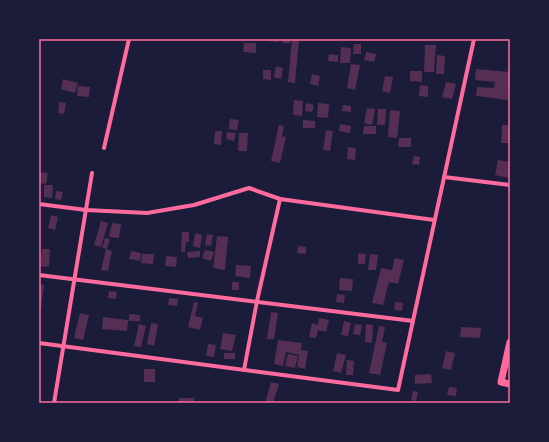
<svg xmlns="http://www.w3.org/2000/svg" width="549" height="442" font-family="'Titillium Web',sans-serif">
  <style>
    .building { fill: #542f53 }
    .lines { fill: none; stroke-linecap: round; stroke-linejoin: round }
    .minor { stroke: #ff6b9d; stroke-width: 4 }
    .tertiary { stroke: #ff6b9d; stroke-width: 7 }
    .neatline { fill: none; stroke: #ff6b9d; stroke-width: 1.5 }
  </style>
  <rect width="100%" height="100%" fill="#1b1b3a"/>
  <!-- building -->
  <g class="building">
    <path d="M270,39H279L278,42L269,41Z"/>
    <rect x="282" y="39" width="8" height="4"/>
    <path d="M292,39H299L295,83L288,82Z"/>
    <path d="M244,43H256V53L243,52Z"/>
    <path d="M354,44H361V54H353Z"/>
    <path d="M425,45H436L434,72H424Z"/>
    <path d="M341,47L351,48L350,63H340Z"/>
    <path d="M366,52L376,54L374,62L364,60Z"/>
    <path d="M329,54L338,55V62L328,61Z"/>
    <path d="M437,55L445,56L444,74H436Z"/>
    <path d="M351,64L360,65L355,90L347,88Z"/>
    <path d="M276,66L283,68L281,79L274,77Z"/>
    <path d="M476,69L510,72L508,100L476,96L477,87L494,88L495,82L475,80Z"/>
    <path d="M263,70H271V80L263,79Z"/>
    <path d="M410,71H422V82L410,81Z"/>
    <path d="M312,74L320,76L318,86L310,84Z"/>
    <path d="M385,76L393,77L390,93L382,91Z"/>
    <path d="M63,79L78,83L75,93L61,89Z"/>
    <path d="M446,82L456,84L452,99L442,97Z"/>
    <path d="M420,85L428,86V97L419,96Z"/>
    <path d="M78,86L90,87L89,97L77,96Z"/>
    <path d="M294,100L303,101L302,116L293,115Z"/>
    <path d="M59,102L66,103L64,114L58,113Z"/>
    <path d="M306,103L314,105L312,112L305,111Z"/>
    <path d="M318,103L329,104L328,118L317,117Z"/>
    <path d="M343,105L351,106V112L342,111Z"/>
    <path d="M367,108L375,109L372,125L364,123Z"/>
    <path d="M378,109H386L385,125H377Z"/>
    <path d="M390,110L400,111L397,138L388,137Z"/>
    <path d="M230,119L239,120L237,130L229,129Z"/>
    <path d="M303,120L315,121V128H303Z"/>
    <path d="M340,124L351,126L350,133L339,131Z"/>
    <path d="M279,125L284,126L282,136L286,137L280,163L271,161Z"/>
    <path d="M502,125H510V143H501Z"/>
    <path d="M364,126H376V134H363Z"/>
    <path d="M326,130L333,131L330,151L323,150Z"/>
    <path d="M215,131H222L221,145L214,144Z"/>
    <path d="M227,132L236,133L234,141L226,139Z"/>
    <path d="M239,133H248L247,151H238Z"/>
    <path d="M399,138H411V147H398Z"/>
    <path d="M348,147L356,148L355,160L347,159Z"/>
    <path d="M414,156L420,157L419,165L412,164Z"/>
    <path d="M498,160L510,162L509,178L495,175Z"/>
    <path d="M39,172L48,173L46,184L39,183Z"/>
    <path d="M44,185H53L52,198L44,197Z"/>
    <path d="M56,191L63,192L61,200L55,199Z"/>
    <path d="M51,215L58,217L55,230L48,228Z"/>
    <path d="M101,221L108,223L101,247L94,245Z"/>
    <path d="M112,223L121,224L119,238L109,237Z"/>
    <path d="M182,232H189V242H186L185,252H181Z"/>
    <path d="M195,233L202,235L200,248L193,246Z"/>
    <path d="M207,234L213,235L211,246L205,245Z"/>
    <path d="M217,236L228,237L225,270L213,268Z"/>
    <path d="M105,238L110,239L107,249L102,248Z"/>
    <path d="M298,246L306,247V254L297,253Z"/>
    <path d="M42,249H50L49,267L40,266Z"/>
    <path d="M106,249L112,251L108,271L101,270Z"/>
    <path d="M205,250L214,252L211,261L202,258Z"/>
    <path d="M131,251L141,253L140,261L129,259Z"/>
    <path d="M200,251V257L188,258L187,252Z"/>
    <path d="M358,253L366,254L365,264H358Z"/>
    <path d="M142,254H154L153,264L141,263Z"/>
    <path d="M370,254L378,255L376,270H368Z"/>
    <path d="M166,256L177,257L176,267L165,266Z"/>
    <path d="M395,258L404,260L398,284L389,282L383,305L372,303L381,268L392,270Z"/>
    <path d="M236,265L251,266L250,278L235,276Z"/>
    <path d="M340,278L353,279L352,291L339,290Z"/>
    <rect x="232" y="282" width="7" height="8"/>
    <path d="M39,284L44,285L41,309H39Z"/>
    <path d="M109,291L117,292L116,299L108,298Z"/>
    <path d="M337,294L345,295L344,303L336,302Z"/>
    <path d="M169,298L178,299L177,306L168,305Z"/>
    <path d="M194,302L198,303L195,316L203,318L200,330L188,327Z"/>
    <path d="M395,302L403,303L402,311L394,310Z"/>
    <path d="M271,312L278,313L274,339H267Z"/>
    <path d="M80,313L89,315L83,340L74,338Z"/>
    <path d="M129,314L140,315V321H129Z"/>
    <path d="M103,317L128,320L127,331L102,329Z"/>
    <path d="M319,318L329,320L326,332L318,330L316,338L309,337L312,323L318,325Z"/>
    <path d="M344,321L351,323L348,336L341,335Z"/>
    <path d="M151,323L158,324L154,346L147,344Z"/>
    <path d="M139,324L146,326L141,347L134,346Z"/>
    <path d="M355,324L362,325L360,335L353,334Z"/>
    <path d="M366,324L373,325L372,343L365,342Z"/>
    <path d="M379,326L385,327L382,342L387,343L380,375L369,373Z"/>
    <path d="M461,327L481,328L480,338L460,337Z"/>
    <path d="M223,333L236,335L232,351L220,349Z"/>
    <path d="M278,340L302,343L301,350L308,351L305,369L297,367L299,355L286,352L283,366L274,364Z"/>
    <path d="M208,344L216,345L214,357L206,356Z"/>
    <path d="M446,351L455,353L451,370L442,368Z"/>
    <rect x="224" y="353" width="11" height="6"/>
    <path d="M337,353L346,355L341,373L333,371Z"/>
    <path d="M288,354L298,356L295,368L285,366Z"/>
    <path d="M347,360L354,361L353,375H346Z"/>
    <rect x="144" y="369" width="11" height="13"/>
    <path d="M431,374L432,383L415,384V375Z"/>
    <path d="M271,382L279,384L273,403H265Z"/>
    <path d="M449,387L457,388L456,396L447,395Z"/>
    <path d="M413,391L418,392L416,401L411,400Z"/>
    <rect x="179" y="398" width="15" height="5"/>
  </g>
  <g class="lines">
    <!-- minor -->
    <g class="minor">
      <path d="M104,148L129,39"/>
      <path d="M444,177L510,185"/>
      <path d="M39,204L86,210L147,213L194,205L249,188L280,199L434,220"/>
      <path d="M39,275L413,321"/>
      <path d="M39,343L398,390L474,39"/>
      <path d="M244,370L257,301L280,199"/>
      <path d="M54,403L92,173"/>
    </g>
    <!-- tertiary -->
    <path class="tertiary" d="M510,342L501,382L510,384"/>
  </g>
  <!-- border -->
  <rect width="549" height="442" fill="none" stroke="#1b1b3a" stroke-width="80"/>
  <rect x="40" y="40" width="469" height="362" class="neatline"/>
</svg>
